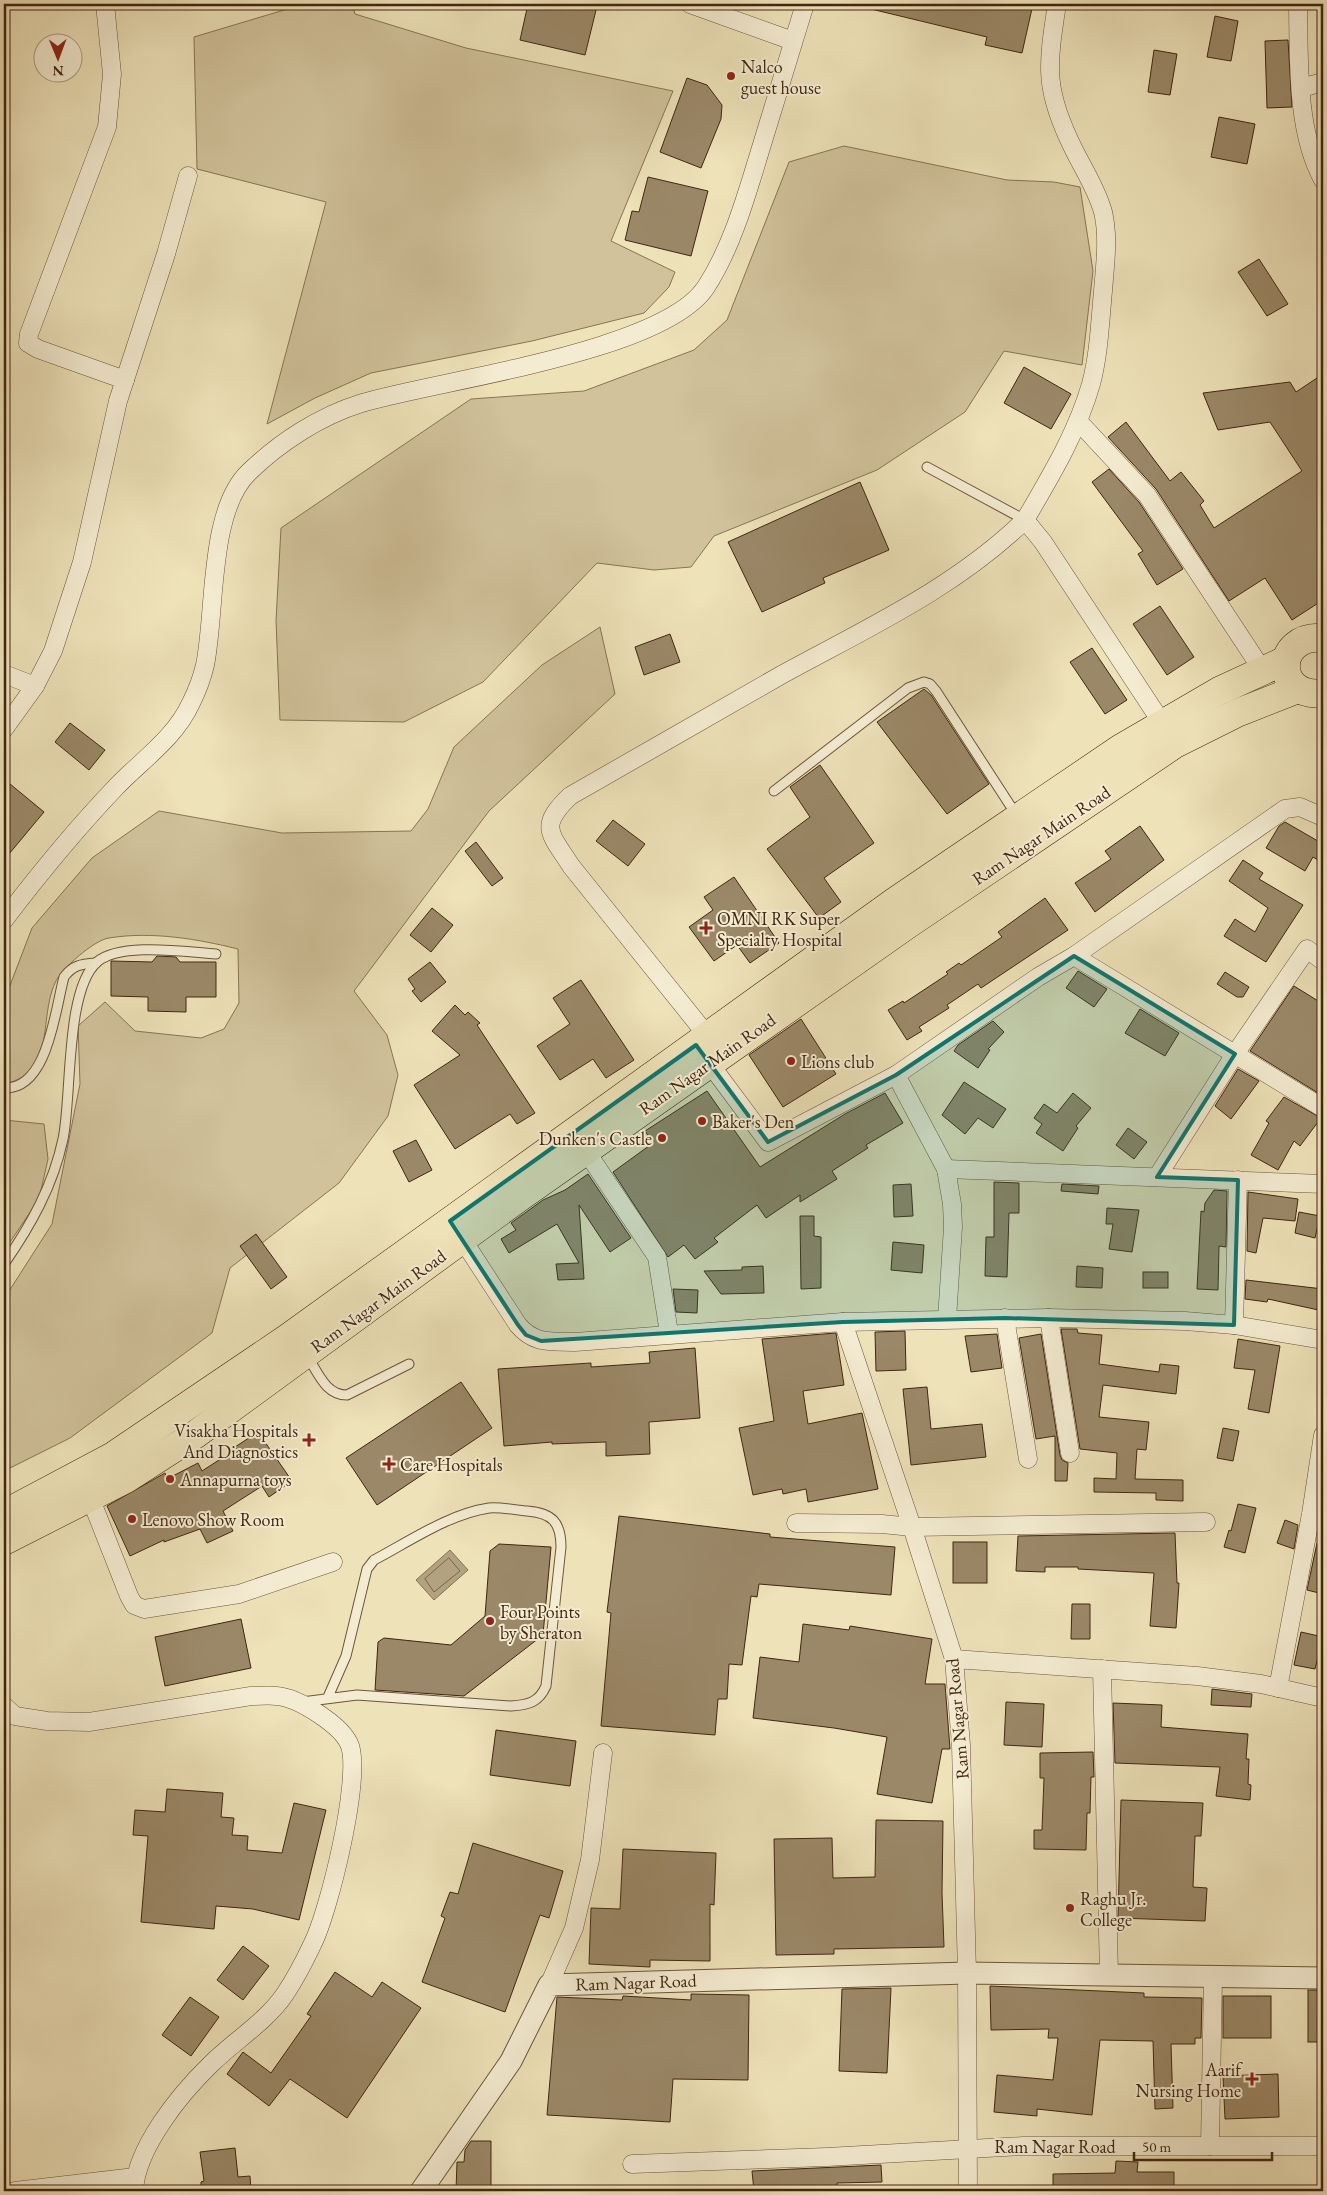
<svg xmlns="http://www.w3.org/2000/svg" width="1327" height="2195" font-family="'EB Garamond',serif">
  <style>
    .green { fill: #d1c29c; stroke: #897456 }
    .water { fill: #b3a280; stroke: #857054 }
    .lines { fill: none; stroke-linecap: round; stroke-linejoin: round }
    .shore { stroke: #7a6448; stroke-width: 1 }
    .building { fill: #9b8868; stroke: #412611 }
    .service-casing { stroke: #6c553b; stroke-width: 11 }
    .minor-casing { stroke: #6c553b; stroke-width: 19 }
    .tertiary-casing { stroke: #6c553b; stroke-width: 23 }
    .primary-casing { stroke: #412611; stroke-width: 29 }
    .service { stroke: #f4ecd2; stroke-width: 9 }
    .minor { stroke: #f4ecd2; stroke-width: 18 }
    .tertiary { stroke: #f4ecd2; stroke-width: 21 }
    .primary { stroke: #eee2b9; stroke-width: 28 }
    .marked { fill: #0f766e; fill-opacity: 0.2; stroke: #0f766e; stroke-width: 4; stroke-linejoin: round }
    .poi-dot { fill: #8f2418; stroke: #f4ecd2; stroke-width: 2 }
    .labels { text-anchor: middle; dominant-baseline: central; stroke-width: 4; stroke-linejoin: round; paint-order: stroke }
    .poi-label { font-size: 18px; fill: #412611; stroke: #f4ecd2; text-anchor: start }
    .street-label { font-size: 18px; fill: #412611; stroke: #f4ecd2 }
  </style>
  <rect width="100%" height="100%" fill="#eee2b9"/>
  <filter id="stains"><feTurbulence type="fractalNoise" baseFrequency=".004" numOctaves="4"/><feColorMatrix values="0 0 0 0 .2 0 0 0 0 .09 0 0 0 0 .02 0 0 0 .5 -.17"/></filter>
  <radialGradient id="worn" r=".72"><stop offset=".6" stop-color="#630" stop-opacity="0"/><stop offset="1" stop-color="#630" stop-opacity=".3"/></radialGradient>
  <!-- green -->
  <g class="green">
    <path d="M304,4H352L355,14L466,48L673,91L611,241L675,272L669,287L644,313L532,341L371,373L315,398L267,424L326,202L197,169L194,37Z"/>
    <path d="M844,146L1007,180L1054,182L1080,187L1093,271L1082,365L1004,351L965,412L877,470L714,536L691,567L654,570L597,563L483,682L404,722L280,720L276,621L281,528L471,399L584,391L694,350L727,320L789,162Z"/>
    <path d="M600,627L615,694L489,811L354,991L387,1035L398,1075L388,1116L339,1183L230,1268L212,1333L70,1438L4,1471V1299L52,1224L80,1084L78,1026L105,1002L135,1031L201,1038L224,1029L239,1003L238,949C198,939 151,931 109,938C94,940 61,969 55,983C38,1021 57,1072 4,1084V1001L32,928L92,858L159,811L282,833L411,831L428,809L454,747L542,665Z"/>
    <path d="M4,1120L44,1124L48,1159L39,1199L4,1251Z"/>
  </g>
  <!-- water -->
  <path class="water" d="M450,1550L468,1570L434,1600L416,1580Z"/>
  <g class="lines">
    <!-- shore -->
    <path class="shore" d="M449,1558L460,1571L434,1592L425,1579Z"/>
  </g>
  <!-- building -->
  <g class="building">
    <path d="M528,4H588L597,6L585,55L520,40Z"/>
    <path d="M872,4H1033L1022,53L985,45L987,37L871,9Z"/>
    <path d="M1215,16L1238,21L1231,61L1207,57Z"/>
    <path d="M1288,40L1292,107L1267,108L1265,41Z"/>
    <path d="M1154,50L1177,54L1170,95L1148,92Z"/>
    <path d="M687,78L707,85L722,105L721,119L701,168L660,152Z"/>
    <path d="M1219,117L1255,124L1247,164L1211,157Z"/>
    <path d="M648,177L708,191L691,256L625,240L632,211L639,212Z"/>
    <path d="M1259,259L1288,304L1267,316L1238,272Z"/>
    <path d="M1024,367L1071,394L1051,429L1004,403Z"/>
    <path d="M1323,374V600L1292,620L1265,578L1229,601L1156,489L1108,437L1126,422L1170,481L1181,472L1204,501L1200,505L1214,528L1302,471L1270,422L1218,430L1203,393L1290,382L1296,392Z"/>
    <path d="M1109,469L1139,502L1183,569L1157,585L1138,554L1143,551L1092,482Z"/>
    <path d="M860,482L889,550L823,578L825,583L762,612L728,542Z"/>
    <path d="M1160,606L1194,657L1167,675L1133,624Z"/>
    <path d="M670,634L680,662L644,675L635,647Z"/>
    <path d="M1092,648L1127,700L1105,714L1070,662Z"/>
    <path d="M924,689L931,695L989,784L947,814L877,722Z"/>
    <path d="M70,723L105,750L89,770L55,742Z"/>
    <path d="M820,765L874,843L824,878L841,902L819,918L767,849L810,817L790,787Z"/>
    <path d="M4,779L44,812L4,860Z"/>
    <path d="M613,820L645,844L628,866L596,841Z"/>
    <path d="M1285,822L1323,844V863L1313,857L1305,871L1266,848L1279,826Z"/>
    <path d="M1140,826L1164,860L1095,912L1075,883L1111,859L1105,851Z"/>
    <path d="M476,842L503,878L492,886L465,851Z"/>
    <path d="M1243,860L1263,873L1259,879L1303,905L1266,962L1224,936L1235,919L1255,932L1268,908L1229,881Z"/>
    <path d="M734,877L779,943L750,963L737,945L714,961L689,927L713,910L704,897Z"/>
    <path d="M1045,898L1068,930L981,988L978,984L947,1005L949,1008L919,1027L922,1031L907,1040L888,1010L903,1001L904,1003L948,974L946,972L959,963L961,965L1002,937L998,932Z"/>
    <path d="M432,908L453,925L431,952L410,935Z"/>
    <path d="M157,956L176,957L180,962H216V997H186V1012L148,1011V997L111,996V961L152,962Z"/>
    <path d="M430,962L446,982L421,1002L412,991L415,989L408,979Z"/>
    <path d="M1078,971L1107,989L1094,1007L1066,988Z"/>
    <path d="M1225,972L1249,987L1243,997H1237L1217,984Z"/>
    <path d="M581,980L634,1060L606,1078L593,1059L560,1080L537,1046L570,1024L553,998Z"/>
    <path d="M1294,986L1323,1004V1096L1250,1051Z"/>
    <path d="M455,1005L465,1015L468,1012L480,1023L477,1025L535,1113L517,1124L510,1114L455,1149L414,1085L460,1055L432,1031Z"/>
    <path d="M1140,1009L1179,1033L1165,1056L1125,1033Z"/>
    <path d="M801,1019L836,1074L783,1107L749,1055Z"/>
    <path d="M993,1021L1004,1032L988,1049L990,1050L978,1068L954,1051L958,1045Z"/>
    <path d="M1238,1069L1259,1081L1231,1119L1215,1106Z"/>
    <path d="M964,1082L1006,1109L993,1128L978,1118L965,1134L942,1115Z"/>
    <path d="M707,1091L760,1167L845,1114L885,1093L903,1123L866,1145L868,1148L832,1171L837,1179L800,1202V1195L766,1218L757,1205L714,1238L718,1242L695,1259L684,1245L668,1257L613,1172L653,1143L645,1131Z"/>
    <path d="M1073,1093L1091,1108L1076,1126L1078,1128L1063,1151L1036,1133L1042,1124L1034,1118L1044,1104L1057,1113Z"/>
    <path d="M1284,1097L1321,1118L1300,1146L1294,1141L1278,1170L1251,1155L1269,1123L1266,1121Z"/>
    <path d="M1128,1128L1147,1142L1134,1159L1116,1145Z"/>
    <path d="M416,1140L432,1170L409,1182L393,1151Z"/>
    <path d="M588,1174L631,1238L610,1252L579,1205L584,1279L558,1280L556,1264L579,1263L557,1224L509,1253L501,1239L516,1230L511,1223L543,1200L565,1190Z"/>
    <path d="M994,1182L1019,1183V1213H1009L1007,1277L985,1276L986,1237H994Z"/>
    <path d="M911,1184L913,1216L894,1217L893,1185Z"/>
    <path d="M1062,1184L1099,1186L1098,1194L1061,1191Z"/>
    <path d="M1214,1190L1227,1191L1226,1247L1219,1246L1218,1290L1197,1289L1201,1211L1204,1212L1205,1203Z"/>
    <path d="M1248,1192L1298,1199L1295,1221L1263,1218L1256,1253L1247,1251Z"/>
    <path d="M1107,1208L1139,1210L1132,1252L1109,1249L1113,1224H1106Z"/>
    <path d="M1299,1212L1320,1216L1315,1238L1295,1233Z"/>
    <path d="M800,1216H814V1236L821,1237V1288L801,1289Z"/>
    <path d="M256,1234L287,1277L271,1289L240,1246Z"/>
    <path d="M893,1242L924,1245L922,1273L891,1270Z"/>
    <path d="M763,1266L764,1293L721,1294L704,1271L742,1270V1267Z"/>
    <path d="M1077,1266L1103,1268L1102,1288L1076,1287Z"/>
    <rect x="1143" y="1272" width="25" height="16"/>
    <path d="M1246,1280L1323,1289V1311L1268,1299L1267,1302L1245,1299Z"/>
    <path d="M673,1289L698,1290L697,1313L676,1312Z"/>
    <path d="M1061,1329H1077L1078,1333L1102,1335L1099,1364L1159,1372L1160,1364L1179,1366L1176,1394L1103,1385L1099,1417L1149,1422L1146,1450L1137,1449L1135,1479L1183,1480V1501L1156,1500V1493L1094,1492V1478L1116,1479L1117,1453L1080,1449Z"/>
    <path d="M905,1331L906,1370L876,1371L875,1332Z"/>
    <path d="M836,1333L844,1385L803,1391L808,1424L862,1413L878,1489L808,1502L806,1489L783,1494L782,1489L753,1495L739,1428L774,1421L762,1339Z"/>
    <path d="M997,1334L1002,1368L971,1372L965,1336Z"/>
    <path d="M1041,1334L1060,1455L1062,1460L1068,1463L1067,1481H1055V1436L1036,1439L1019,1338Z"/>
    <path d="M1238,1339L1280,1346L1269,1413L1248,1409L1255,1370L1234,1368Z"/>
    <path d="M695,1348L700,1418L649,1422L650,1454L606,1456V1442L552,1444V1442L504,1446L498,1369L591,1363V1367L650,1363L649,1352Z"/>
    <path d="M461,1382L492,1428L377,1505L346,1458Z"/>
    <path d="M927,1387L931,1429L982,1424L986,1457L911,1465L903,1389Z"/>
    <path d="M1223,1428L1239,1431L1233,1461L1217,1458Z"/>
    <path d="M258,1432L292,1481L269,1497L262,1486L223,1511L233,1531L207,1543L200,1529L164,1542V1540L130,1556L107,1506L165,1473L167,1479L198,1463L202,1471L236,1449L235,1447Z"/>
    <path d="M1238,1504L1256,1508L1245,1553L1224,1547L1229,1530L1231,1531Z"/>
    <path d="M619,1516L770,1534V1537L895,1547L891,1595L759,1584L757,1597L751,1596L742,1665L729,1664L727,1699H718L715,1735L601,1726L611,1613L607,1612Z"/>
    <path d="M1285,1520L1298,1525L1294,1549L1277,1543Z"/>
    <path d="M1175,1533L1177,1583H1179L1176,1628L1150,1626L1154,1573L1078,1569V1567H1045V1572L1016,1571L1018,1536Z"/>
    <rect x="953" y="1542" width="34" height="41"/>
    <path d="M1317,1543L1323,1544V1594L1307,1590Z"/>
    <path d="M499,1544L551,1547L543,1635L464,1696L375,1690L378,1642L384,1638L451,1645L485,1616L490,1551Z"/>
    <path d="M1072,1604H1090V1639H1071Z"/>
    <path d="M241,1619L251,1668L165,1686L155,1637Z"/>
    <path d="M803,1624L849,1630L850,1626L932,1639L925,1684H945L950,1749H942L932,1803L877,1794L887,1737L834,1728L753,1718L760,1657L799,1662Z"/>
    <path d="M1301,1632L1323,1637L1315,1669L1294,1665Z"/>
    <path d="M1212,1689L1252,1694L1251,1707L1211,1705Z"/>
    <path d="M1006,1702L1044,1704L1042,1747L1004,1745Z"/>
    <path d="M1113,1703L1162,1705L1161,1727L1248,1734L1246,1759H1249L1248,1784L1251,1785L1250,1800L1216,1796L1220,1767L1115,1763Z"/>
    <path d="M496,1730L576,1741L570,1786L490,1775Z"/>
    <path d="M1093,1752L1094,1777H1091L1090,1813H1087L1086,1850L1034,1849V1830H1042L1044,1778H1040V1753Z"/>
    <path d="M167,1789L223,1793L221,1817L234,1818L232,1835L248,1836L247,1850L282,1853L294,1803L326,1810L299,1920L253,1909L216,1906L214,1929L141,1922L148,1836L133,1835L135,1810L165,1812Z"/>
    <path d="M1121,1800L1203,1803L1201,1836H1195L1193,1887L1207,1888L1205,1921L1118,1918Z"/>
    <path d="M876,1820L943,1821L942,1893L944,1947L834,1949V1954L776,1955L774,1839L832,1838L833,1878L875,1877Z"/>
    <path d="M473,1843L563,1871L549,1918L540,1915L505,2012L422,1982L445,1918L441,1916L450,1892L458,1894Z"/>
    <path d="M623,1849L716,1853L714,1905L710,1904V1961L650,1960V1967L589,1964L591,1908L620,1909Z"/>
    <path d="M243,1946L269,1966L243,2000L217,1980Z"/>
    <path d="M335,1972L372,1997L382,1982L421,2008L347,2118L290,2079L269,2106L227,2074L243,2052L271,2073L311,2016L307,2014Z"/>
    <path d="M990,1986L1144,1993V1997L1202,1998L1201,2038H1195V2044H1171L1173,2108L1155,2109L1153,2041L1100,2040L1092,2115L1037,2109V2116L994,2112L997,2075L1053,2080L1058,2038H1048L1049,2029L991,2030Z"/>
    <path d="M891,1988L887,2073L839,2071L842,1989Z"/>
    <rect x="1308" y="1990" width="15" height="52"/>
    <path d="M691,1994L749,1995L748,2080L673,2079L670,2122L547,2115L557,1997L622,2000L623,1996L691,2000Z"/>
    <rect x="1223" y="1996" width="48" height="42"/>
    <path d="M190,1997L219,2017L191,2056L162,2035Z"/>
    <path d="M1278,2074L1279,2117L1225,2119L1223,2076Z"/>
    <path d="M471,2141H491V2191H456L457,2162H464L465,2150Z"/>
    <path d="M235,2148L238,2177L250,2176L251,2191H201V2182L204,2181L200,2152Z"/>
    <path d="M1116,2161L1138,2162L1137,2172H1174V2191H1053V2174L1115,2173Z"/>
    <path d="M881,2165L882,2182L837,2183V2191H754L752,2171Z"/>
  </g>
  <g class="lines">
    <defs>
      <g id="service">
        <path d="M927,467L1025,520"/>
        <path d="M774,791L908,688L924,682L930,684L936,691L1017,816"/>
        <path d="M4,1088C48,1090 55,1010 64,977C73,965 81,964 96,963"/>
        <path d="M4,1264C31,1225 53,1186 63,1139C72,1097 65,990 97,962C121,942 185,952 216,954"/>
        <path d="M307,1356C318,1372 325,1395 347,1395L409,1364"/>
        <path d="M302,1702L357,1695L511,1706C529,1705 539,1702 546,1686L561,1547C561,1522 552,1513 527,1511C515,1510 501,1507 489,1508C449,1514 410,1541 374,1560L367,1569L346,1656L328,1697"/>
      </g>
      <g id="minor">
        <path d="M105,4L112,74L107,127L29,334L28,343L38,349L125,380"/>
        <path d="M690,4L793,41"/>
        <path d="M1298,4C1299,59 1296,131 1323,180"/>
        <path d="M1301,88L1323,82"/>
        <path d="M1078,421L1147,495L1263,671"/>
        <path d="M1025,520C1050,477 1077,433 1091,384C1099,354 1100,322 1103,291C1105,265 1109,237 1103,212C1097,190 1084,170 1074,150C1044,90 1047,68 1057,4"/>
        <path d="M4,674L35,686L4,729"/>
        <path d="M35,686L53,651L82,562L118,401L166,254L188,176"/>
        <path d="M4,920C39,874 76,829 116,787C142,760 175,738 191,703C197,691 202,678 205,665C216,612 208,511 249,472C280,442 320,416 362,403C439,380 664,352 706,287C732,247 746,197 760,151C775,102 790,53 805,4"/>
        <path d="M1074,956L1285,809L1300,807L1323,817"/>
        <path d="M714,1044L571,866C550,833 538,827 570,796C641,756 712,714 783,674C867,628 955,588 1025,520L1043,542L1162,723"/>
        <path d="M704,1056L768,1142L896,1075L1038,977L1074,956L1323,1108"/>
        <path d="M896,1075L946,1169"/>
        <path d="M586,1151L657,1257L669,1333"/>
        <path d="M1157,1177L1235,1054L1307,949L1323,961"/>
        <path d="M457,1231L518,1325C535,1345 552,1341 575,1342L843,1322L912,1527L1206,1522"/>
        <path d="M1005,1318L1028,1459"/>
        <path d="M1049,1318L1070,1453"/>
        <path d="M947,1319L953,1227L952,1204L946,1169L1323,1184"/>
        <path d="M843,1322L1049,1318L1185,1321L1234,1325L1323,1340"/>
        <path d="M1234,1325L1238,1180"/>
        <path d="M90,1497L129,1596L134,1605L144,1609L239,1594L333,1562"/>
        <path d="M796,1523L882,1524L912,1527L954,1659L961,1745L967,1973L968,2191"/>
        <path d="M954,1659L1197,1676L1261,1684L1323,1698"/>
        <path d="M1102,1669L1109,1975"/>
        <path d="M1278,1688L1311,1514L1323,1435"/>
        <path d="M4,1706L15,1716L47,1721L89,1722L251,1696C260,1696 269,1695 277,1696C299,1698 343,1726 350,1746C361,1780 329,1912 312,1945C304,1962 295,1979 285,1994C267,2021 233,2042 211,2064C180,2094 136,2148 134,2191"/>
        <path d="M549,1985L574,1928L590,1860L603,1753"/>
        <path d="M1210,2146L1213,1978"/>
        <path d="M632,2164L827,2157L1023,2146H1323"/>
        <path d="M15,2191L135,2177"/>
      </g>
      <path id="tertiary" d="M421,2191L511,2061L549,1985L967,1973L1323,1978"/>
      <g id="primary">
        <path d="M1323,638C1273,634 1274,699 1323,693"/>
        <path d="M4,1514L113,1456L286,1339L894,902L1121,748L1219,691L1286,660"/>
        <path d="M4,1541L126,1479L196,1434L520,1197L907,925L1175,744L1237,713L1298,689"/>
      </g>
    </defs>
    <!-- service casing -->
    <use href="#service" class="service-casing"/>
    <!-- minor casing -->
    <use href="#minor" class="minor-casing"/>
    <!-- tertiary casing -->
    <use href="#tertiary" class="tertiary-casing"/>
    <!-- primary casing -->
    <use href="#primary" class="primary-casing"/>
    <!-- service -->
    <use href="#service" class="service"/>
    <!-- minor -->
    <use href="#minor" class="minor"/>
    <!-- tertiary -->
    <use href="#tertiary" class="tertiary"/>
    <!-- primary -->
    <use href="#primary" class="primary"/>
  </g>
  <!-- marked area -->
  <path class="marked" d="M1074,956L1235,1054L1157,1177L1238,1180L1234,1325L1005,1318L843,1322L541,1341L526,1335L518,1325L450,1221L696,1045L768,1142L896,1075Z"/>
  <!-- markers -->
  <g class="poi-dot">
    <circle cx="731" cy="76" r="5"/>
    <path d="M703.5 920.5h5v5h5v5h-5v5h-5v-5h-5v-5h5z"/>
    <circle cx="791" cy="1061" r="5"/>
    <circle cx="702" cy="1121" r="5"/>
    <circle cx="662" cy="1138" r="5"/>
    <path d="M306.5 1432.5h5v5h5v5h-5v5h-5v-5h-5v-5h5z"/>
    <path d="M386.5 1456.5h5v5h5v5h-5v5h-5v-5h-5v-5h5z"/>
    <circle cx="170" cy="1479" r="5"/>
    <circle cx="132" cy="1519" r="5"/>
    <circle cx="490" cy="1621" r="5"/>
    <circle cx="1070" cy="1908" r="5"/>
    <path d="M1249.5 2071.5h5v5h5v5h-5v5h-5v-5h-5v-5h5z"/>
  </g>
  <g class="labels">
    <!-- poi labels -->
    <g class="poi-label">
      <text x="741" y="66">Nalco<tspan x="741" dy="21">guest house</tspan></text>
      <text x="717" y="918">OMNI RK Super<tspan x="717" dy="21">Specialty Hospital</tspan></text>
      <text x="801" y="1061">Lions club</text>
      <text x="712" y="1121">Baker's Den</text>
      <text x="652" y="1138" text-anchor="end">Dunken's Castle</text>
      <text x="298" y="1430" text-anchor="end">Visakha Hospitals<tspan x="298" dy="21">And Diagnostics</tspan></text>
      <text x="400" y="1464">Care Hospitals</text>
      <text x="180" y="1479">Annapurna toys</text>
      <text x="142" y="1519">Lenovo Show Room</text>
      <text x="500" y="1611">Four Points<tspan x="500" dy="21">by Sheraton</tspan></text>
      <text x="1080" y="1898">Raghu Jr.<tspan x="1080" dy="21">College</tspan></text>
      <text x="1241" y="2069" text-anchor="end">Aarif<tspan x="1241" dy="21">Nursing Home</tspan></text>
    </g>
    <!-- street labels -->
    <g class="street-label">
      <text transform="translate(1041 835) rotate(-34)">Ram Nagar Main Road</text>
      <text transform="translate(707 1064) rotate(-35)">Ram Nagar Main Road</text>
      <text transform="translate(378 1301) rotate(-36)">Ram Nagar Main Road</text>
      <text transform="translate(957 1719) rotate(-95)">Ram Nagar Road</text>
      <text transform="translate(636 1982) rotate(-2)">Ram Nagar Road</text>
      <text x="1055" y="2146">Ram Nagar Road</text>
    </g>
  </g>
  <!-- margin -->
  <rect width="1327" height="2195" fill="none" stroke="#eee2b9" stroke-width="20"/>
  <rect x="5" y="5" width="1317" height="2185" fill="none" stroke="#412611" stroke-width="2.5"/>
  <rect x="10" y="10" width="1307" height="2175" fill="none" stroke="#412611"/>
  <!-- north arrow -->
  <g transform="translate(58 58) rotate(179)"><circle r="24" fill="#f4ecd2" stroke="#ac9d85"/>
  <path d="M0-4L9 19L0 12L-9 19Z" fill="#8f2418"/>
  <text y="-8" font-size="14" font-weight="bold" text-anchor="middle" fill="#412611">N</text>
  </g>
  <!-- scale -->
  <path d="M1134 2152v8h138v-8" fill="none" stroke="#412611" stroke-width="2.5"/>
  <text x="1142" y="2152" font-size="15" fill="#412611" stroke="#f4ecd2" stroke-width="4" paint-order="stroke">50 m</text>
  <rect width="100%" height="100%" filter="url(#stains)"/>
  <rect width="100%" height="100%" fill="url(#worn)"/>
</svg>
